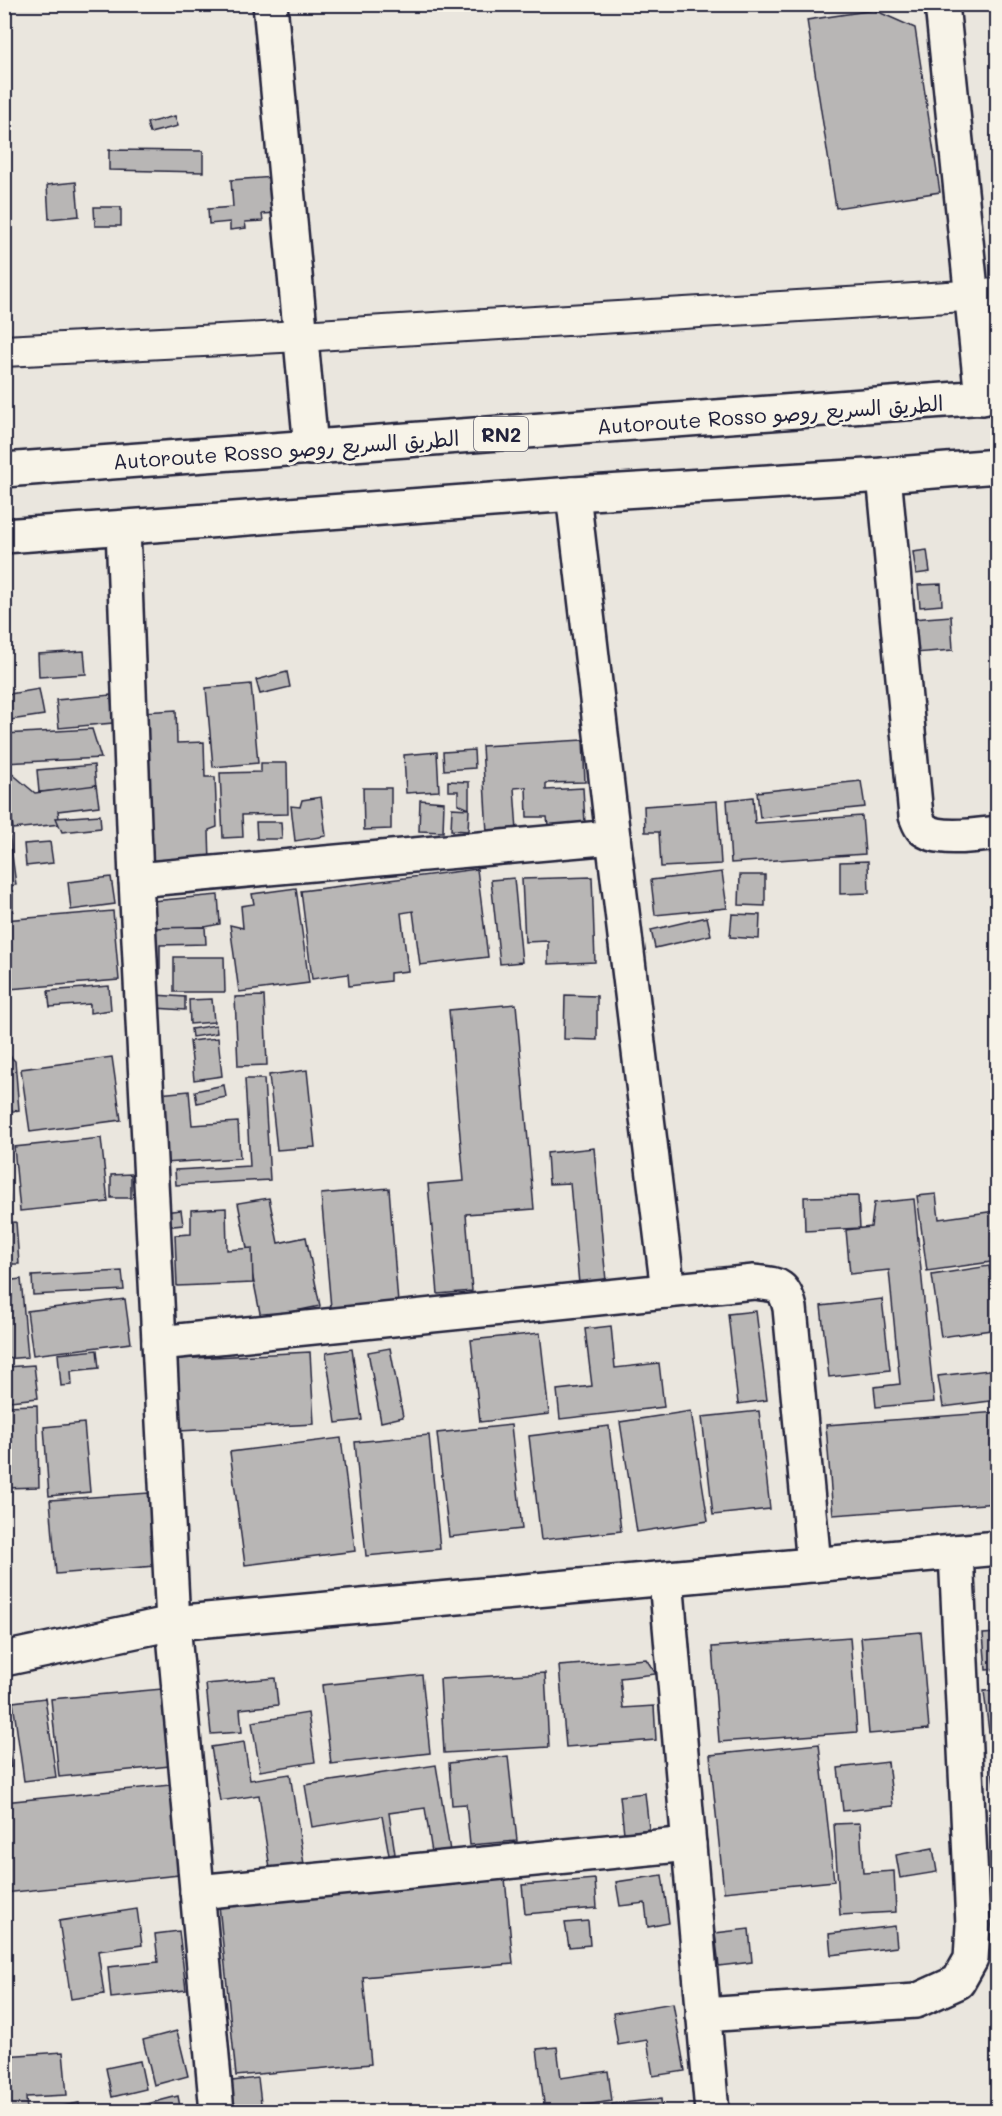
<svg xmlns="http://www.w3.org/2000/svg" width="1002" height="2116" font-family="Mali,'Playpen Sans Arabic',sans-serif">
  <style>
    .building { fill: #b8b6b5; stroke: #22223b; stroke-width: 1.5 }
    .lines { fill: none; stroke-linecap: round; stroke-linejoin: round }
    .service-casing { stroke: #22223b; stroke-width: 34 }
    .minor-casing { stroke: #22223b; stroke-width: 38 }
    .trunk-casing { stroke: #22223b; stroke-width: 38 }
    .service { stroke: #f7f3e8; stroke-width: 30 }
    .minor { stroke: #f7f3e8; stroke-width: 33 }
    .trunk { stroke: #f7f3e8; stroke-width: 33 }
    .labels { text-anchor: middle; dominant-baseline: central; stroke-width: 6; stroke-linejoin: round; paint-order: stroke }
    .shield { fill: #f7f3e8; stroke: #62616f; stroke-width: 1.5 }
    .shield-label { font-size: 20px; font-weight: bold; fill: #22223b }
    .street-label { font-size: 21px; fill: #22223b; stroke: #f7f3e8 }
  </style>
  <rect width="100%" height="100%" fill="#eae6de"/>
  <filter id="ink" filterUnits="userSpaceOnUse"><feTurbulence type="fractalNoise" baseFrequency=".0167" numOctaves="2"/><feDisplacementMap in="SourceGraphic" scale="12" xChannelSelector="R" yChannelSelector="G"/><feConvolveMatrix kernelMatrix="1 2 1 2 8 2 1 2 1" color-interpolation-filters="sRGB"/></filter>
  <g filter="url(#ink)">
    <!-- building -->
    <g class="building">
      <path d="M874,10L915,28L940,192L836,208L807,20Z"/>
      <path d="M175,116L178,126L150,133L147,123Z"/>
      <path d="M109,150L203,151V172L109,170Z"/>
      <path d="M274,177L277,213L262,214L263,221L245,222L246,228L230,230V222L209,224L208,209L233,207L231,180Z"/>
      <path d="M76,182L79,216L49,219L47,185Z"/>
      <path d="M94,207H121V226H95Z"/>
      <path d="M927,550L930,572L916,574L913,552Z"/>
      <path d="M941,584L942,605L920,607L918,585Z"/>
      <path d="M951,616L953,650L914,653L912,619Z"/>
      <path d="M84,651L86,674L39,677L38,654Z"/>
      <path d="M287,672L290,687L260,694L256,680Z"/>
      <path d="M251,684L258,763L213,767L206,688Z"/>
      <path d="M39,689L44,715L4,721V695Z"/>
      <path d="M111,695L113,723L59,728L56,700Z"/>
      <path d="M176,710L177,743L204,742L205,777H215L217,827L209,830L210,864L151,867L143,712Z"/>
      <path d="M92,729L101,758L4,763V734Z"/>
      <path d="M583,740L585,782L546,783V790L583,788L585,823L548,825L547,817H527L526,787L514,788L517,831L487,833L482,746Z"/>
      <path d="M474,750L475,768L444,770L443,752Z"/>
      <path d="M437,752L439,791L406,793L404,755Z"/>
      <path d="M261,763H287L288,814L242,815L243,837L223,838L220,773L261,772Z"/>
      <path d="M94,765L96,788L39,792L37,770Z"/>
      <path d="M4,767L35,793L96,785L99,806L58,811L60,824L13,829L9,791H4Z"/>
      <path d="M448,781L469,782V809L458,804V791H448Z"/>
      <path d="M861,781L865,807L760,818L757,792Z"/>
      <path d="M363,788H391V829L364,830Z"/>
      <path d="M4,794L16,885L4,887Z"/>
      <path d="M321,797L326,836L295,841L291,806L300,807L302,800Z"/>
      <path d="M753,797L755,823L862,816L865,854L731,863L727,800Z"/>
      <path d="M420,800L444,802L443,832L419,831Z"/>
      <path d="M717,801L721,864L661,867L659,832H645L644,806Z"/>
      <path d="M452,808L469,809L468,831L451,830Z"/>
      <path d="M100,815L101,828L62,832L56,818Z"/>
      <path d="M256,822H281L282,839H257Z"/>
      <path d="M50,842L53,863L26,866L24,844Z"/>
      <path d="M868,861L869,893L840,894V862Z"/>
      <path d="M477,869L488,957L420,965L413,911L401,913L408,971L390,973V981L349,986L348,974L312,979L301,891Z"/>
      <path d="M722,872L727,908L655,915L651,880Z"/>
      <path d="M740,875H765V906L739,905Z"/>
      <path d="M111,877L115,904L71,910L68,882Z"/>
      <path d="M592,877L595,962L548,964V941L525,942L522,879Z"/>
      <path d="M514,878L522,962L500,964L491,880Z"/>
      <path d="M296,888L309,983L239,992L230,925L243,928L241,906L254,904L252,894Z"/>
      <path d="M13,891V911H4V892Z"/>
      <path d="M218,895L220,924L205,927L154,929L152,901Z"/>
      <path d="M113,911L119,980L9,989L4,920Z"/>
      <path d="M732,914L760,915L759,939L730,937Z"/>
      <path d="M707,917L711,935L655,948L651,930Z"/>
      <path d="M205,927L206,944L160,945V974L151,979L150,928Z"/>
      <path d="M174,957H224L225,992H174Z"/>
      <path d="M109,986L111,1010L90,1013V1004L50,1007L48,991Z"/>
      <path d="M155,995L185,997V1010L155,1008Z"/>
      <path d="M565,995L597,996V1040L564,1039Z"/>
      <path d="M264,996L267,1065L238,1066L235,997Z"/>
      <path d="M212,999L214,1022L190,1024L189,1000Z"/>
      <path d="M516,1004L534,1209L466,1214L472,1291L438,1294L428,1184L464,1181L449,1010Z"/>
      <path d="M216,1025L217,1033L192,1037L191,1029Z"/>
      <path d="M218,1038L222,1076L194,1080L190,1041Z"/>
      <path d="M4,1050L15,1061L19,1110L6,1112L7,1122L4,1123Z"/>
      <path d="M112,1057L121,1120L30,1132L21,1069Z"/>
      <path d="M307,1070L315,1147L277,1150L269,1075Z"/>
      <path d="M245,1079H264L270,1180L176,1185L175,1170L250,1166Z"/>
      <path d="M224,1085L226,1097L197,1103L195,1091Z"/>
      <path d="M189,1091L192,1125L238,1122L240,1158L164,1163L159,1094Z"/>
      <path d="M101,1138L108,1202L20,1211L14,1147Z"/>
      <path d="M594,1148L606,1281L579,1284L570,1183L549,1184L547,1153Z"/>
      <path d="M131,1174V1198H111V1175Z"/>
      <path d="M998,1179V1261L927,1271L917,1196L936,1194L939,1219L995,1211L991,1180Z"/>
      <path d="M4,1188H8L10,1211L4,1212Z"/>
      <path d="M389,1188L398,1303L331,1308L321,1194Z"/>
      <path d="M858,1196L860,1228L805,1231L804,1197Z"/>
      <path d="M269,1198L278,1243L306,1237L320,1306L261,1318L238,1203Z"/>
      <path d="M914,1199L934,1402L876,1407L874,1387L900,1384L889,1270L850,1274L846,1230L871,1227L874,1203Z"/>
      <path d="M226,1208L227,1250L252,1248L253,1283L177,1286L175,1235L191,1234V1210Z"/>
      <path d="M181,1210L183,1225L164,1227L163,1212Z"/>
      <path d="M16,1222L19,1264H4V1223Z"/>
      <path d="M989,1266L998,1329L941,1337L932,1275Z"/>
      <path d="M122,1271L124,1290L33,1295L32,1276Z"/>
      <path d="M21,1279L28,1357L4,1359V1281Z"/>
      <path d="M125,1299L131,1343L33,1355L27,1311Z"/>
      <path d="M882,1299L890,1370L829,1377L821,1306Z"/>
      <path d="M756,1311L767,1400L738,1404L728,1314Z"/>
      <path d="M611,1326L615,1368L659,1363L664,1407L560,1419L557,1390L592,1386L585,1329Z"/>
      <path d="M540,1333L549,1414L480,1422L471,1340Z"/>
      <path d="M390,1348L403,1417L381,1422L368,1352Z"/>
      <path d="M352,1349L362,1420L336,1423L326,1353Z"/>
      <path d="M97,1350L99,1368L71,1371L72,1385L61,1386L58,1354Z"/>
      <path d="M310,1352L314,1424L179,1431L175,1359Z"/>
      <path d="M34,1365L38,1398L10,1401L6,1367Z"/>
      <path d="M997,1369L998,1400L943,1407L938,1376Z"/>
      <path d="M37,1405L39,1487L4,1488V1406Z"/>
      <path d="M691,1411L708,1521L637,1532L620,1422Z"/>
      <path d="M759,1411L770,1509L713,1515L702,1417Z"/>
      <path d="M998,1412V1503L833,1515L826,1425Z"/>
      <path d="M84,1423L90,1492L49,1496L44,1427Z"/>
      <path d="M511,1425L522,1529L449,1537L437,1433Z"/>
      <path d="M609,1426L621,1531L541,1540L529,1436Z"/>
      <path d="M429,1435L440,1549L366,1556L355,1442Z"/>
      <path d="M341,1438L355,1551L245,1565L230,1452Z"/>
      <path d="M149,1493L155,1566L56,1574L50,1500Z"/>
      <path d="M921,1632L929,1729L869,1734L861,1637Z"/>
      <path d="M998,1633V1669L986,1670L983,1634Z"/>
      <path d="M850,1637L857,1732L719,1742L712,1647Z"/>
      <path d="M646,1659L656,1674L620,1678L623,1708L654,1706L656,1740L566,1747L559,1666Z"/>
      <path d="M545,1673L549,1747L444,1753L440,1679Z"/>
      <path d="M422,1675L430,1753L331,1764L322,1685Z"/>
      <path d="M275,1678L278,1705L240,1709L242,1732L211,1734L206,1684Z"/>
      <path d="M162,1689L170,1766L59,1777L51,1699Z"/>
      <path d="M998,1690V1731L989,1732L984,1691Z"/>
      <path d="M45,1698L56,1777L24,1781L13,1702Z"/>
      <path d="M308,1713L315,1762L260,1771L252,1722Z"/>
      <path d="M4,1716L11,1767L4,1768Z"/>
      <path d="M244,1742L250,1780L290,1774L304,1864L270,1869L259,1795L220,1801L211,1747Z"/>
      <path d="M819,1744L834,1881L724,1892L710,1755Z"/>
      <path d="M998,1745V1814L989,1746Z"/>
      <path d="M508,1756L517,1841L470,1845L466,1804L452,1805L449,1763Z"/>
      <path d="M888,1762L893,1806L843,1811L838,1768Z"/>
      <path d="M436,1765L450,1851L433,1859L425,1808L389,1813L395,1854L389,1855L382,1816L312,1827L305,1785Z"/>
      <path d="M170,1785L179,1875L4,1893V1802Z"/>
      <path d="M645,1793L649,1829L624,1833L620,1796Z"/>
      <path d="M860,1823L863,1873L894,1871L896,1912L840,1915L834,1824Z"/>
      <path d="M933,1848L937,1872L900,1878L896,1855Z"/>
      <path d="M662,1875L669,1923L648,1927L645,1903L620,1906L616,1882Z"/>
      <path d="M505,1878L513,1964L363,1977L371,2064L236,2076L219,1905Z"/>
      <path d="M595,1879L597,1908L525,1914L522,1885Z"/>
      <path d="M137,1909L142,1945L98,1951L104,1994L71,1999L59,1921Z"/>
      <path d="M588,1921L590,1945L569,1947L565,1923Z"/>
      <path d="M895,1926L897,1947L831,1955L829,1934Z"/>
      <path d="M749,1929L752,1962L719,1966L715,1933Z"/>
      <path d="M179,1931L186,1990L111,1998L108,1967L158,1962L155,1934Z"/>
      <path d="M673,2003L685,2071L653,2076L647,2040L618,2045L613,2013Z"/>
      <path d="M177,2031L188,2076L154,2085L143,2040Z"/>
      <path d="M557,2047L561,2078L608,2071L612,2101L545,2111L537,2049Z"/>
      <path d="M63,2052L67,2095L26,2097L27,2112H4V2056Z"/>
      <path d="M140,2061L146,2089L112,2097L106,2068Z"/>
      <path d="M258,2078L262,2112H227L223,2082Z"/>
      <path d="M178,2096L181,2112H145L143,2105Z"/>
      <path d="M661,2099L662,2112H613L612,2104Z"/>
      <path d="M79,2103L80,2112L37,2111Z"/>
    </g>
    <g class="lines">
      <defs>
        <path id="service" d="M4,351L300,336L998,294"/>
        <g id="minor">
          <path d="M270,4L311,448"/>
          <path d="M942,4L982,398"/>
          <path d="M884,475L916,816C918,820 919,825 922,828C937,842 979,835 998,833"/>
          <path d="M123,528L136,880L173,1623L217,2112"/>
          <path d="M613,837L668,1291"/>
          <path d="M136,880L613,837L573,494"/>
          <path d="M159,1343L754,1282C777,1285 784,1283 790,1308L814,1565"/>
          <path d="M666,1579L712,2112"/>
          <path d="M4,1659L173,1623L998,1548"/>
          <path d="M197,1892L689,1844"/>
          <path d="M703,2015L916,2001L958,1982L971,1959L973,1925L956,1552"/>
        </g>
        <g id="trunk">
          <path d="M4,470L998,396"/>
          <path d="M4,536L573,494L884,475L998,466"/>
        </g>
      </defs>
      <!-- service casing -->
      <use href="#service" class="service-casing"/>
      <!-- minor casing -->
      <use href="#minor" class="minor-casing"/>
      <!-- trunk casing -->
      <use href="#trunk" class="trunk-casing"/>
      <!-- service -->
      <use href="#service" class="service"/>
      <!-- minor -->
      <use href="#minor" class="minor"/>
      <!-- trunk -->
      <use href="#trunk" class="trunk"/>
    </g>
  </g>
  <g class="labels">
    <!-- shield labels -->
    <rect class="shield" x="474" y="417" width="54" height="34" rx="4.5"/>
    <g class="shield-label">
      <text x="501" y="434">RN2</text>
    </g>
    <!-- street labels -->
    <g class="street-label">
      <text transform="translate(770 414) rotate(-4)">Autoroute Rosso الطريق السريع روصو</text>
      <text transform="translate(286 449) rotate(-4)">Autoroute Rosso الطريق السريع روصو</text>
    </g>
  </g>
  <!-- margin -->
  <rect width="1002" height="2116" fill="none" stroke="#f7f3e8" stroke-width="24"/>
  <rect x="12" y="12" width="978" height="2092" fill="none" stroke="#22223b" stroke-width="2" filter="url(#ink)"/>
</svg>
